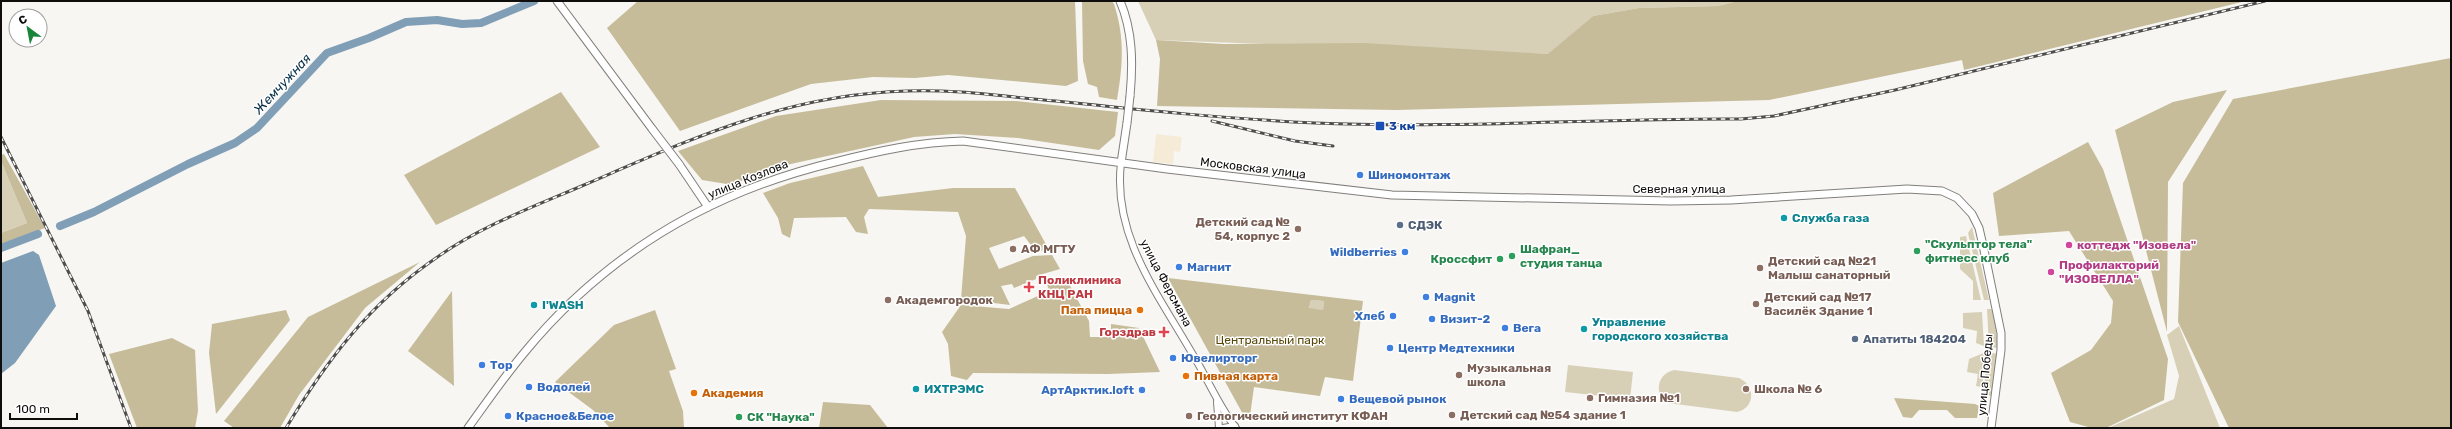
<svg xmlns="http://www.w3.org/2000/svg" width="2452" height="429" font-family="Rubik,sans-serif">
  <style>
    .commercial { fill: #f6ebd6 }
    .green { fill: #d7d0b7 }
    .forest { fill: #c6bc9a; fill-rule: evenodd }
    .water { fill: #809eb5 }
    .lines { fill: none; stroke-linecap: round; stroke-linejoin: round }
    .river { stroke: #809eb5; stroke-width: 8 }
    .minor-casing { stroke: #807f7b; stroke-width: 8 }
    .major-casing { stroke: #807f7b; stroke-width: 9 }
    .minor { stroke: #fff; stroke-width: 6 }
    .major { stroke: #fff; stroke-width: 7 }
    .rail-casing { stroke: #4e4d4b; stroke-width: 3 }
    .rail { stroke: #fff; stroke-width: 1.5; stroke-dasharray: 4.5; stroke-linecap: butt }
    .major-bridge-casing { stroke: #807f7b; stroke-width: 9; stroke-linecap: butt }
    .major-bridge { stroke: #fff; stroke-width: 7 }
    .transit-dot { fill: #1a4fb4; stroke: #fff; stroke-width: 1.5 }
    .shop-dot { fill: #3f7fe0; stroke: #fff; stroke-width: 1.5 }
    .culture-dot { fill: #0f9aa8; stroke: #fff; stroke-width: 1.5 }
    .service-dot { fill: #5c6f8a; stroke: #fff; stroke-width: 1.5 }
    .education-dot { fill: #8d6e63; stroke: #fff; stroke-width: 1.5 }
    .hotel-dot { fill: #d1479c; stroke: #fff; stroke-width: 1.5 }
    .leisure-dot { fill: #2e9e5b; stroke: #fff; stroke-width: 1.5 }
    .health-dot { fill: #e0444e; stroke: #fff; stroke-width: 1.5 }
    .food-dot { fill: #e8710a; stroke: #fff; stroke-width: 1.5 }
    .labels { text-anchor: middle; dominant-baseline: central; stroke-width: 3; stroke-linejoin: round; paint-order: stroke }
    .transit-label { font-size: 12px; font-weight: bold; fill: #164399; stroke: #fff; text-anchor: start }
    .street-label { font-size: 12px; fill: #0f0e0d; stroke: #fff }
    .shop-label { font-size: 12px; font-weight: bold; fill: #366cbe; stroke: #fff; text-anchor: start }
    .culture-label { font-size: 12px; font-weight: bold; fill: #0d838f; stroke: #fff; text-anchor: start }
    .education-label { font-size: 12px; font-weight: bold; fill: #785e54; stroke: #fff; text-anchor: start }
    .service-label { font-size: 12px; font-weight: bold; fill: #4e5e75; stroke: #fff; text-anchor: start }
    .leisure-label { font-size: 12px; font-weight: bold; fill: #27864d; stroke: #fff; text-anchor: start }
    .hotel-label { font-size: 12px; font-weight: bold; fill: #b23c85; stroke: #fff; text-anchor: start }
    .health-label { font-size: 12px; font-weight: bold; fill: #be3a42; stroke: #fff; text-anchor: start }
    .food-label { font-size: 12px; font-weight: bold; fill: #c56008; stroke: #fff; text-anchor: start }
    .park-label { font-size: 12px; fill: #574809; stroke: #fff }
    .water-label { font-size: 13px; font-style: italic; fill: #072f48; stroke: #fff }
  </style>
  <rect width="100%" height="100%" fill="#f7f6f2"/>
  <!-- commercial -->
  <path class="commercial" d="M1156,134L1182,137L1180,152L1174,151L1173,164L1153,162Z"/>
  <!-- green -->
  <g class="green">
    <path d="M1138,1H1738L1718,6L1639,8L1593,16L1549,54L1156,40Z"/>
    <path d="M1,161L27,223L1,233Z"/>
    <path d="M1972,227L1989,300H1984L1968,233Z"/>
    <path d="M1966,236L1981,300H1973V281L1960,269V237Z"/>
    <path d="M1311,300L1324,301L1323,310L1309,309Z"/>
    <path d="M1987,309H1994L1998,348L1989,347Z"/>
    <path d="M1982,312L1984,346L1976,343L1977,331L1963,328V313Z"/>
    <path d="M2179,326L2220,428H2108L2174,399L2179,376L2167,335Z"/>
    <path d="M1986,352L1982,387L1976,386L1978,374L1967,372L1969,359Z"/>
    <path d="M1988,352L1998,354L1993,396L1983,395Z"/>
    <path d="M1568,365L1633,372L1630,399L1565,392Z"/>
    <path d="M1674,370L1739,378C1756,386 1755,408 1737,412L1668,403C1653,394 1657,374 1674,370Z"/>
  </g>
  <!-- forest -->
  <g class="forest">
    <path d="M638,1H1075L1078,81L1066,86L948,75L915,78L873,77L811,84L680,131L607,28Z"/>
    <path d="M1082,1H1112L1114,4C1125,37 1123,66 1117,100L1099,97L1097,87L1088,84L1083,61Z"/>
    <path d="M1738,1H2246L1964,70L1962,60L1769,100L1397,110L1157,106L1160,59L1156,40L1224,44L1364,43L1548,54L1593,16L1639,8L1718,6Z"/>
    <path d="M2451,58V428H2229L2178,322L2183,183L2233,99Z"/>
    <path d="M2227,90L2168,182L2167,332L2115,130L2173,102Z"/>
    <path d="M561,92L600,147L436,225L404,175Z"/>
    <path d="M881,100L1015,101L1118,112L1115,136L1099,150L1018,138L955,134L914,137L768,169L733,185L702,180L678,151L776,116Z"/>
    <path d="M2088,142L2103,169L2168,359L2164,400L2106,428H2092L2070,422L2051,373L2091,350L2111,323L2113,301L2069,231L1999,236L1993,193Z"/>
    <path d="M4,154L45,228L1,244V233L27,223L1,161V155Z"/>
    <path d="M863,166L878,197L953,188H1015L1048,248L1037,253L1024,236L989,248L999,269L1033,256L1052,255L1060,269L1036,276V279L1014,288L1012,284L1001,286L1010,305L961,299L966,236L958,212L869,209L864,217L868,234L856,232L846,217L794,218L790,238L782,234L778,218L763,193L790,183Z"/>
    <path d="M420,262L365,308L299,395L280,428H234L224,421L308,317Z"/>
    <path d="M1058,278L1069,284L1089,321L1090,337H1111V324L1139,328L1160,372L1108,374L973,373L967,380L951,376L948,344L942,332L961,305L1009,309L1049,291L1046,280Z"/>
    <path d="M1168,278L1363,301L1353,381L1325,377L1320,396L1254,387L1250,416H1244ZM1311,300L1324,301L1323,310L1309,308Z"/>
    <path d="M452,291L454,386L408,351Z"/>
    <path d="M286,310L290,320L216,414L209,353L212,324Z"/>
    <path d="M655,310L676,369L669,371L683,411L684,428H610L593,410L555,382L614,325Z"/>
    <path d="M172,338L195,350L198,411L195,428H137L109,354Z"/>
    <path d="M1894,398L1975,404L1979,406L1977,418H1955L1947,410H1919L1912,418L1903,417Z"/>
    <path d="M823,402L870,405L888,428H819Z"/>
  </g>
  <!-- water -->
  <path class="water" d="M33,251L39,255L56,306L15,363L1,374V263Z"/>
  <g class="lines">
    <!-- river -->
    <g class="river">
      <path d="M60,226L94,212L188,164L235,143L257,128L327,53L369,38L406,22L437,20L462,24L481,23L534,1"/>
      <path d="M1,248L38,234"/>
    </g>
    <defs>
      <g id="minor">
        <path d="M1121,163C1112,238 1161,298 1196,360C1209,382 1220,408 1236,428"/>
        <path d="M1217,402L1219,428"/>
        <path d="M1223,428L1235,426"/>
      </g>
      <g id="major">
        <path d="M557,1L653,130"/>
        <path d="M1120,1C1133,31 1133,64 1130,96"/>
        <path d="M1121,163L1127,123"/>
        <path d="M679,164L708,207"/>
        <path d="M468,428C486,403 504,377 524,353C606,253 710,192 835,162C878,151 919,142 963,141L1167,169L1392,195L1671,201L1731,200L1907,189L1942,191L1957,198L1972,214L1979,228L1984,250L2001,333V350L1991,428"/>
      </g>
    </defs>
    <!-- minor casing -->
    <use href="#minor" class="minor-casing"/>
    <!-- major casing -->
    <use href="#major" class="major-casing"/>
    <!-- minor -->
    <use href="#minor" class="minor"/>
    <!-- major -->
    <use href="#major" class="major"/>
    <defs>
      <g id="rail">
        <path d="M1212,121L1295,141L1333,146"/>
        <path d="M1,137L88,311L131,428"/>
        <path d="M286,428C327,360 369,304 436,258C481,226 533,207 584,185C691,139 787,94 907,91C957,89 1007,97 1056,101C1142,110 1229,119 1315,123C1457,129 1599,118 1741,119L1774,116L1895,90L2265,1"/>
      </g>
    </defs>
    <!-- rail casing -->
    <use href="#rail" class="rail-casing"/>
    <!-- rail -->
    <use href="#rail" class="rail"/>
    <defs>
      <g id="major-bridge">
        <path d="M1127,123L1130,96"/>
        <path d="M653,130L679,164"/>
      </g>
    </defs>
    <!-- major-bridge casing -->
    <use href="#major-bridge" class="major-bridge-casing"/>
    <!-- major-bridge -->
    <use href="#major-bridge" class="major-bridge"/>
  </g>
  <!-- markers -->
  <rect class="transit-dot" x="1375" y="121" width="10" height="10" rx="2"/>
  <g class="shop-dot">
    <circle cx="1360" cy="175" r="4"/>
    <circle cx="1405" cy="252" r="4"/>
    <circle cx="1179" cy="267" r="4"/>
    <circle cx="1426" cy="297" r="4"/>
    <circle cx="1393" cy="316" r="4"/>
    <circle cx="1432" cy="319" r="4"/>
    <circle cx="1505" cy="328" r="4"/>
    <circle cx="1390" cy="348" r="4"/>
    <circle cx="1173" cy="358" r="4"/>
    <circle cx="482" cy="365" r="4"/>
    <circle cx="529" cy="387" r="4"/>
    <circle cx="1142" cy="390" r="4"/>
    <circle cx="1341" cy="399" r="4"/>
    <circle cx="508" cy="416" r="4"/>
  </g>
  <g class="culture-dot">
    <circle cx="1784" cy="218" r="4"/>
    <circle cx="534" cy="305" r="4"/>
    <circle cx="1584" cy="329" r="4"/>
    <circle cx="916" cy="389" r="4"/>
  </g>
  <g class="service-dot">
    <circle cx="1400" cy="225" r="4"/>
    <circle cx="1855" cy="339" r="4"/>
  </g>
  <g class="education-dot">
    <circle cx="1298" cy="229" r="4"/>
    <circle cx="1013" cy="249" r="4"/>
    <circle cx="1760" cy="268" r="4"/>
    <circle cx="888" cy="300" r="4"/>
    <circle cx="1756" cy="304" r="4"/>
    <circle cx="1459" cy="375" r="4"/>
    <circle cx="1746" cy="389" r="4"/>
    <circle cx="1590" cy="398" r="4"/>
    <circle cx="1452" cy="415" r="4"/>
    <circle cx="1189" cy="416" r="4"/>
  </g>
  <g class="hotel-dot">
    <circle cx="2069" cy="245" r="4"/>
    <circle cx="2051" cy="272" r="4"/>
  </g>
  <g class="leisure-dot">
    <circle cx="1917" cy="251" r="4"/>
    <circle cx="1512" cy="256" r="4"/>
    <circle cx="1500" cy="259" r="4"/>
    <circle cx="739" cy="417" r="4"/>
  </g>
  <g class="health-dot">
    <path d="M1027 281h4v4h4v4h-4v4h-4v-4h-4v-4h4z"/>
    <path d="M1162 326h4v4h4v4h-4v4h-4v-4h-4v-4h4z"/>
  </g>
  <g class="food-dot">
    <circle cx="1140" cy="310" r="4"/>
    <circle cx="1186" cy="376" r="4"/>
    <circle cx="694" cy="393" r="4"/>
  </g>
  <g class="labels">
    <!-- transit labels -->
    <g class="transit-label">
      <text x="1389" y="126">3 км</text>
    </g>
    <!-- street labels -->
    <g class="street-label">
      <text transform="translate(1253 168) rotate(7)">Московская улица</text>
      <text transform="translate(748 179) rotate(-22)">улица Козлова</text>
      <text x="1679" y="189">Северная улица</text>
      <text transform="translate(1166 283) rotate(62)">улица Ферсмана</text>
      <text transform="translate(1985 375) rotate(-85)">улица Победы</text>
    </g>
    <!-- shop labels -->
    <g class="shop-label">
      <text x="1368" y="175">Шиномонтаж</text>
      <text x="1397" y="252" text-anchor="end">Wildberries</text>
      <text x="1187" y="267">Магнит</text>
      <text x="1434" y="297">Magnit</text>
      <text x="1385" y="316" text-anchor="end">Хлеб</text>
      <text x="1440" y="319">Визит-2</text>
      <text x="1513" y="328">Вега</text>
      <text x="1398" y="348">Центр Медтехники</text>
      <text x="1181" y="358">Ювелирторг</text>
      <text x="490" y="365">Тор</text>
      <text x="537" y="387">Водолей</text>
      <text x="1134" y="390" text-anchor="end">АртАрктик.loft</text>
      <text x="1349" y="399">Вещевой рынок</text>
      <text x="516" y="416">Красное&amp;Белое</text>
    </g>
    <!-- culture labels -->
    <g class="culture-label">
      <text x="1792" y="218">Служба газа</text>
      <text x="542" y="305">I'WASH</text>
      <text x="1592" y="322">Управление<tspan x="1592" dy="14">городского хозяйства</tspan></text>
      <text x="924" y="389">ИХТРЭМС</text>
    </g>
    <!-- education labels -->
    <g class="education-label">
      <text x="1290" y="222" text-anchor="end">Детский сад №<tspan x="1290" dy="14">54, корпус 2</tspan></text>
      <text x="1021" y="249">АФ МГТУ</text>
      <text x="1768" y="261">Детский сад №21<tspan x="1768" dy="14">Малыш санаторный</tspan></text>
      <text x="1764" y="297">Детский сад №17<tspan x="1764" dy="14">Василёк Здание 1</tspan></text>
      <text x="896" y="300">Академгородок</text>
      <text x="1467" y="368">Музыкальная<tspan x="1467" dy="14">школа</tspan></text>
      <text x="1754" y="389">Школа № 6</text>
      <text x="1598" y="398">Гимназия №1</text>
      <text x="1460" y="415">Детский сад №54 здание 1</text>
      <text x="1197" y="416">Геологический институт КФАН</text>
    </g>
    <!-- service labels -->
    <g class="service-label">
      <text x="1408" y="225">СДЭК</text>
      <text x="1863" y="339">Апатиты 184204</text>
    </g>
    <!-- leisure labels -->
    <g class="leisure-label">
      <text x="1925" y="244">"Скульптор тела"<tspan x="1925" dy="14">фитнесс клуб</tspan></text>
      <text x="1520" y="249">Шафран_<tspan x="1520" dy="14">студия танца</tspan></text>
      <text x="1492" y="259" text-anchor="end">Кроссфит</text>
      <text x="747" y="417">СК "Наука"</text>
    </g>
    <!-- hotel labels -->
    <g class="hotel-label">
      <text x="2077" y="245">коттедж "Изовела"</text>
      <text x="2059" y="265">Профилакторий<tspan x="2059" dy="14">"ИЗОВЕЛЛА"</tspan></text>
    </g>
    <!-- health labels -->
    <g class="health-label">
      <text x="1038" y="280">Поликлиника<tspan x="1038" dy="14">КНЦ РАН</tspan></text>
      <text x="1156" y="332" text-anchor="end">Горздрав</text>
    </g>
    <!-- food labels -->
    <g class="food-label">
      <text x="1132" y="310" text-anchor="end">Папа пицца</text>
      <text x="1194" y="376">Пивная карта</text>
      <text x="702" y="393">Академия</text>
    </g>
    <!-- park labels -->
    <g class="park-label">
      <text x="1270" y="340">Центральный парк</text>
    </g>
    <!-- water labels -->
    <g class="water-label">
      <text transform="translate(282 84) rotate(-47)">Жемчужная</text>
    </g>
  </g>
  <!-- border -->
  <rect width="2452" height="429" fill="none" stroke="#0f0e0d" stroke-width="4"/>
  <!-- north arrow -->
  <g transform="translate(28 28) rotate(328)"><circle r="19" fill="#ffffff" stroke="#9f9f9e"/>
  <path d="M0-3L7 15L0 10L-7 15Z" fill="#19843a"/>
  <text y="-6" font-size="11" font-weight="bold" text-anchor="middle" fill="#0f0e0d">С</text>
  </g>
  <!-- scale -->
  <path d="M10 413v6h67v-6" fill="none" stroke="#0f0e0d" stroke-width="2"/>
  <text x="16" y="413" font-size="12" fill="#0f0e0d" stroke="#ffffff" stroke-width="3" paint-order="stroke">100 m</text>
</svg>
